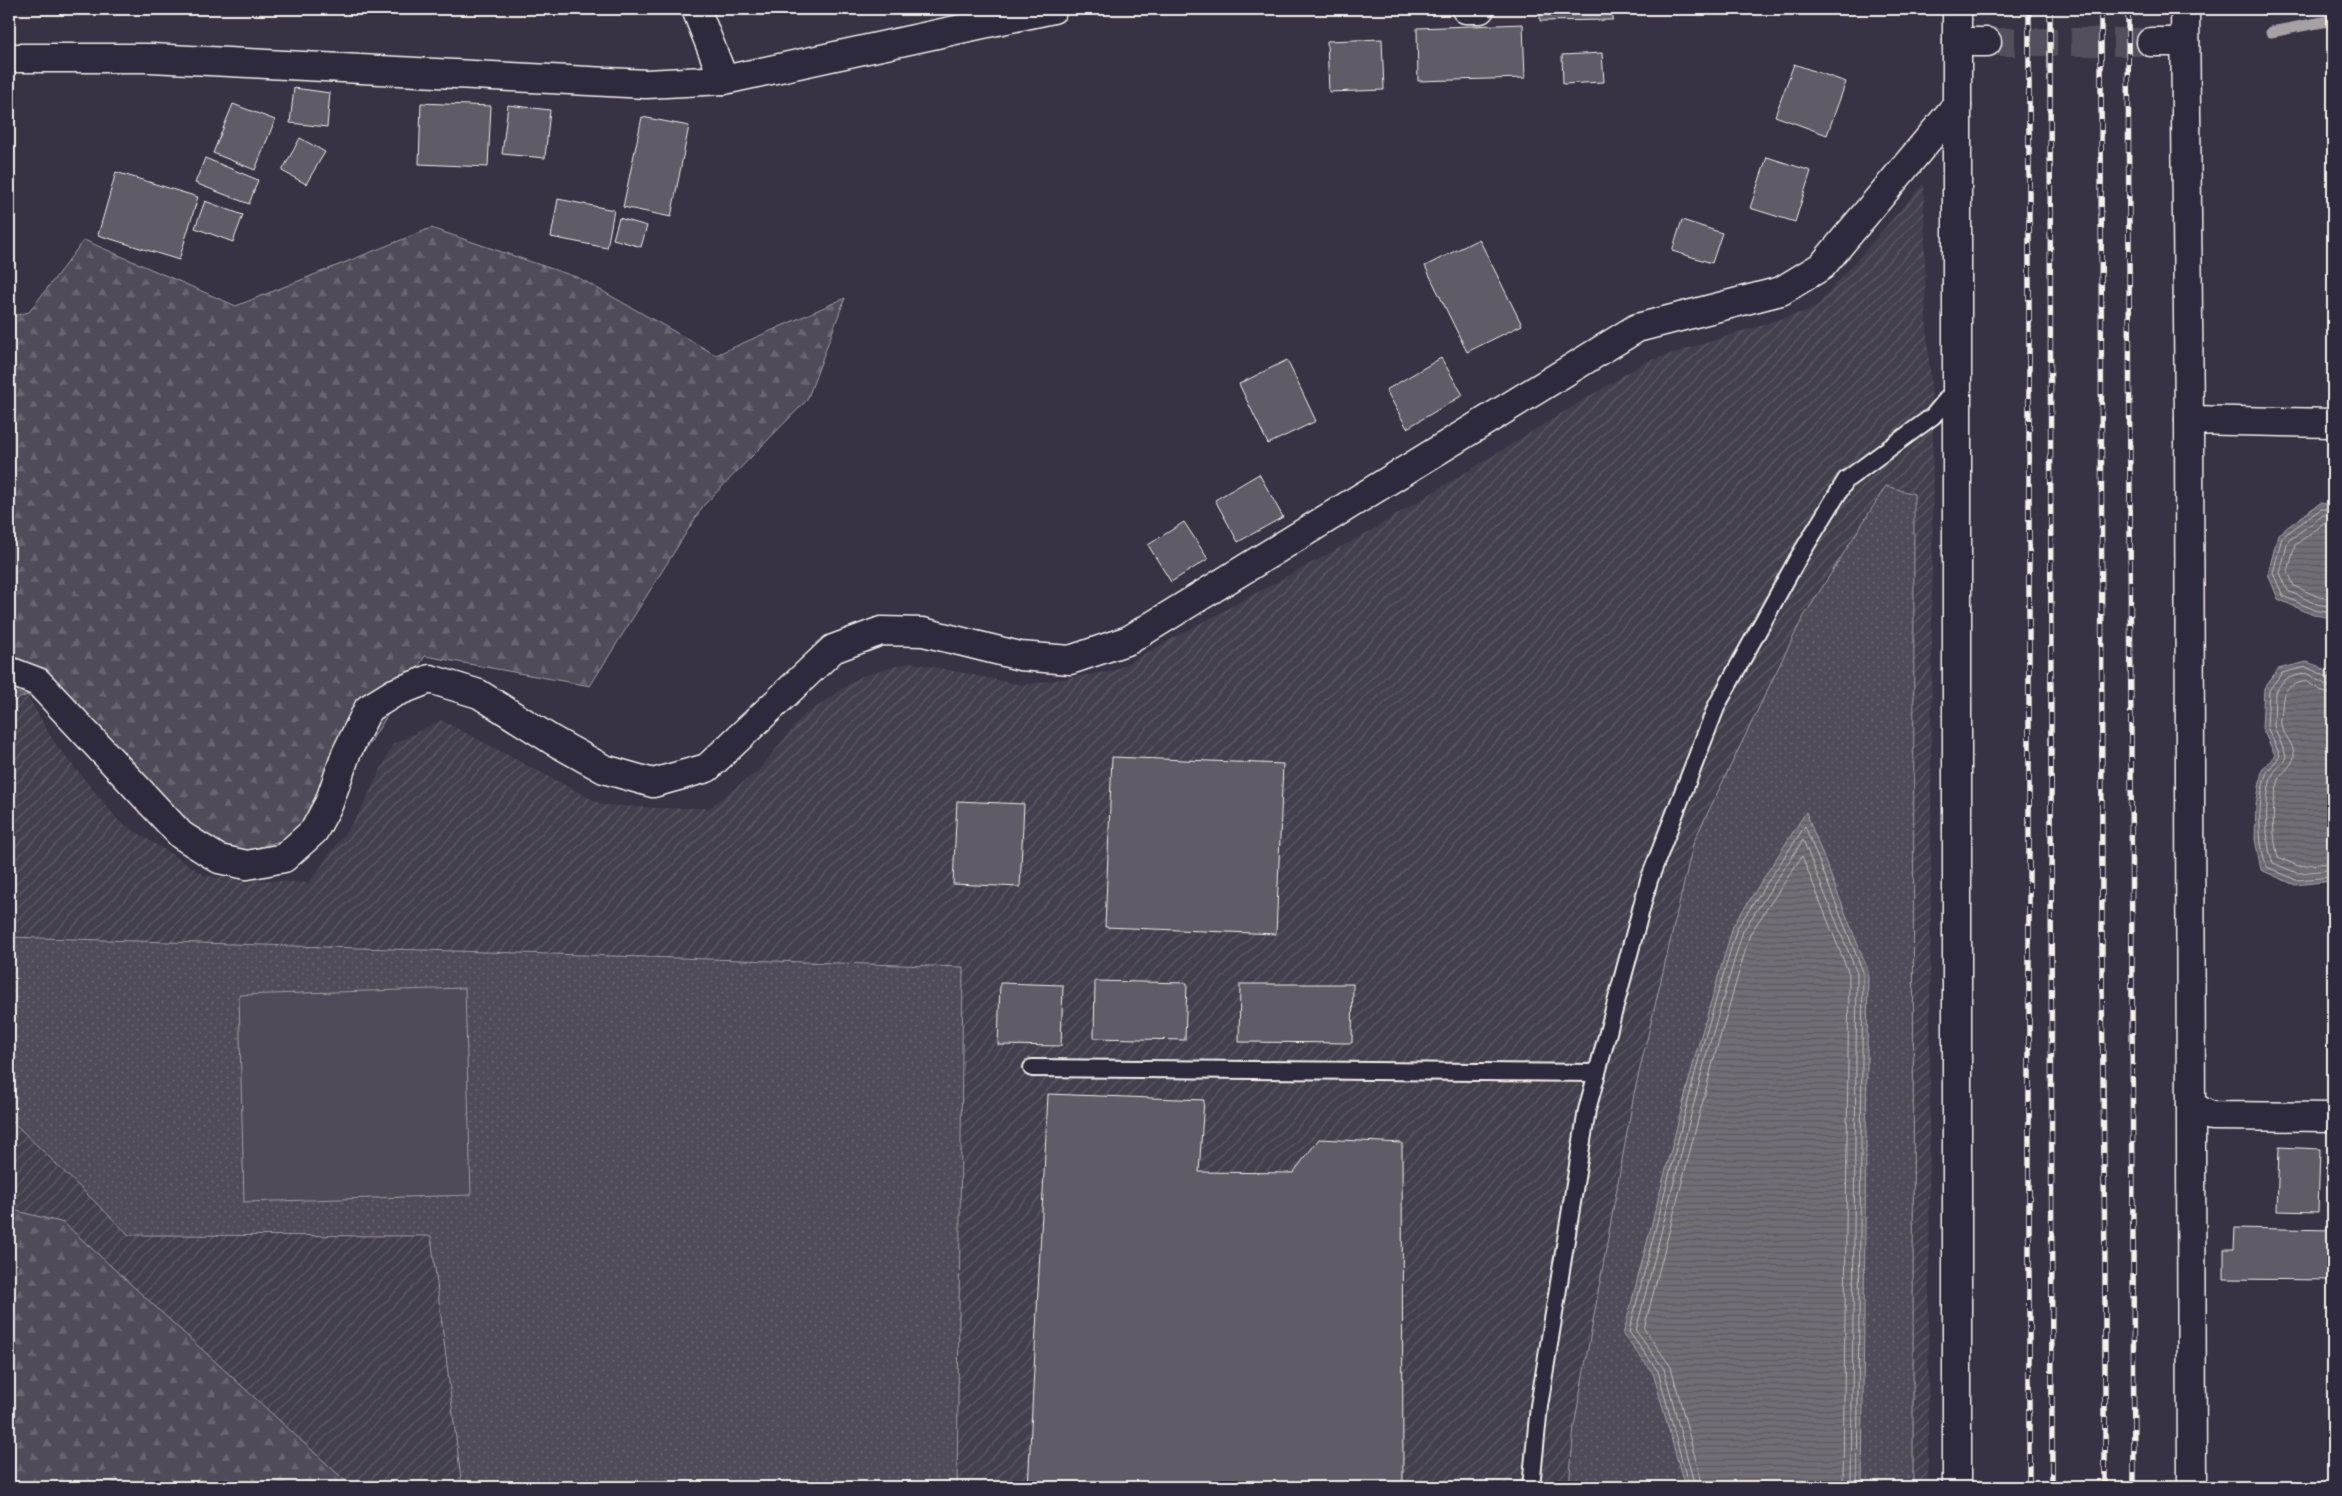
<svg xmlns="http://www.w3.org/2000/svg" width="2342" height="1496" font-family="Dekko,sans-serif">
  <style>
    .industrial { fill: url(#industrial-furrows) }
    .grass { fill: url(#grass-dots); stroke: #a29ea0 }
    .forest { fill: url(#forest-firs); stroke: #a29ea0 }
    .pitch { fill: #504b59; stroke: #a29ea0 }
    .water { fill: url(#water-rules); stroke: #a6a2a4 }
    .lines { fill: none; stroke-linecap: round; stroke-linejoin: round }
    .shore { stroke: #c0bdbb; stroke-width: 1 }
    .stream { stroke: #a6a2a4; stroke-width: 11 }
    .building { fill: #5f5c67; stroke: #f4f1e8 }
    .minor-tunnel { stroke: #534f5d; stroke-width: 28; stroke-dasharray: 28 14; stroke-linecap: butt }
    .service-casing { stroke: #f4f1e8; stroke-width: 20 }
    .minor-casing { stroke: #f4f1e8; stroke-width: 31 }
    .tertiary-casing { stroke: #f4f1e8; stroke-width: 31 }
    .service { stroke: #2f2a3d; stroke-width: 16 }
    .minor { stroke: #2f2a3d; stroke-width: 28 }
    .tertiary { stroke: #2f2a3d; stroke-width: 28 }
    .rail-casing { stroke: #f4f1e8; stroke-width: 5.5 }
    .rail { stroke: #2f2a3d; stroke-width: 4; stroke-dasharray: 11; stroke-linecap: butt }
  </style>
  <defs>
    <pattern id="industrial-furrows" width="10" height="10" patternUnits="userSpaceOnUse" patternTransform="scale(1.25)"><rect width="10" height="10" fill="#433f4e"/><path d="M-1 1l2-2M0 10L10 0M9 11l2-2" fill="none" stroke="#5f5b68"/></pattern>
    <pattern id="grass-dots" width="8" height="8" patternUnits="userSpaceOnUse" patternTransform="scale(1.25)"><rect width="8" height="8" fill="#504b59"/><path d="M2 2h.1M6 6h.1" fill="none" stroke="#6a6571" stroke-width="1.8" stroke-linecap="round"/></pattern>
    <pattern id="forest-firs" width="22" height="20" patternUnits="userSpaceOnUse" patternTransform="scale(1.25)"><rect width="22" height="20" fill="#504b59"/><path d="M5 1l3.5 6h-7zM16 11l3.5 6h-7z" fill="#6a6571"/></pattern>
    <pattern id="water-rules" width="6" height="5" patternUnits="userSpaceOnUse" patternTransform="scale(1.25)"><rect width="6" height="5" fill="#726e77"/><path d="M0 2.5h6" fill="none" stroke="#5b595c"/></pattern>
  </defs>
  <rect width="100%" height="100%" fill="#373244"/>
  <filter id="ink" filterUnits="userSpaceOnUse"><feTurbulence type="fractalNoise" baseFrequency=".02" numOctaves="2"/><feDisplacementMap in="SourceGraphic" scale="10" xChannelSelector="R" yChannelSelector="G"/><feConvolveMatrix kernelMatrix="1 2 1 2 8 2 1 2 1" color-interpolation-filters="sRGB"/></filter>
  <g filter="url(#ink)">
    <!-- industrial -->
    <path class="industrial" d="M1924,183L1926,315L1933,416L1928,1487H311L9,1212V704L27,695L56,745L119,821L206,876L309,883L360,812L393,744L441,720L603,805L662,808H709L759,770L801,718L859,677L910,662L1022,685L1113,671L1370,531L1645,362L1815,308Z"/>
    <!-- grass -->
    <g class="grass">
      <path d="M1886,486L1914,494L1913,1487H1569L1574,1426L1634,1094L1694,841L1801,621Z"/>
      <path d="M9,937L963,967L957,1487H462L431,1236L129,1235L9,1118Z"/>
    </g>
    <!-- forest -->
    <g class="forest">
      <path d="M431,228L579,278L716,355L845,298L807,400L703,506L590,686L425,656L314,831L219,859L85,733L27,695L9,703V317L29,312L84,240L236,306Z"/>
      <path d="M9,1209L64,1223L352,1487H9Z"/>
    </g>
    <!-- pitch -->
    <path class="pitch" d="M465,988L471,1195L244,1202L239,995Z"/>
    <!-- water -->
    <g class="water">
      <path d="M2320,503L2333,505V618L2313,615L2278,599L2268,574L2278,534Z"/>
      <path d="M2307,662L2318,666L2333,677V881L2295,885L2261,870L2255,839L2256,805L2262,770L2275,755L2262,728L2264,688L2278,669Z"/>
      <path d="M1806,812L1868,971L1862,1487H1685L1653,1373L1623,1335L1696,1053L1733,926Z"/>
    </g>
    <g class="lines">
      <!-- shore -->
      <g class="shore">
        <path d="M2333,510L2321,509L2282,537L2273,573L2283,596L2315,610L2333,613"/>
        <path d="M2333,516L2323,515L2288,541L2280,573L2288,591L2317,604L2333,607"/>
        <path d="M2333,523H2325L2295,545L2288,572L2294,586L2319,597L2333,599"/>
        <path d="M2333,680L2306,667L2282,673L2269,690L2267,727L2280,755C2277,762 2269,767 2266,774C2258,798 2257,844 2267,867L2296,880L2333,877"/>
        <path d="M2333,687L2326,685L2306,673L2285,679L2275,692L2274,726L2286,756C2284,764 2277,767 2273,774C2264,790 2265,847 2273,863L2297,873L2333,870"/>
        <path d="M2333,694L2323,692L2306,681C2286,686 2283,689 2282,709C2282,714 2280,720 2281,725C2284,736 2295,745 2294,757C2292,767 2282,771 2279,780C2271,803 2272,834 2278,857L2298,866L2333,863"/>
        <path d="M1689,1487L1658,1371L1629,1332L1700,1054L1737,928L1805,826L1863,972L1857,1487"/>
        <path d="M1695,1487L1664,1369L1636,1331L1706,1056L1743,931L1803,840L1857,973L1851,1487"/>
        <path d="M1703,1487L1671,1367L1644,1329L1714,1058L1750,934L1802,856L1849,974L1843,1487"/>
      </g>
      <!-- stream -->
      <path class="stream" d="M2271,32L2333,20"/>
    </g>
    <!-- building -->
    <g class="building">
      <path d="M87,9H136L87,13Z"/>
      <path d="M1540,9H1613V20L1540,21Z"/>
      <path d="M1523,24L1525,78L1418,81L1417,28Z"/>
      <path d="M1382,39L1384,90L1329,92L1327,41Z"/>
      <path d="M1602,53L1604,82L1563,84L1562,55Z"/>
      <path d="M1794,64L1846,82L1827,135L1775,116Z"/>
      <path d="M294,88L330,93L327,127L290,123Z"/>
      <path d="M421,103L491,106L488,167L419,164Z"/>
      <path d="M233,104L275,120L255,170L213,153Z"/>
      <path d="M508,105L550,110L545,158L502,154Z"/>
      <path d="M642,117L689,126L671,217L623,207Z"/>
      <path d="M300,138L325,152L306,184L282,171Z"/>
      <path d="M1767,157L1811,171L1795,222L1750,208Z"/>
      <path d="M205,158L258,180L249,204L195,183Z"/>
      <path d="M116,172L198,197L179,260L98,235Z"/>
      <path d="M558,199L614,210L607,248L551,237Z"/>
      <path d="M205,201L243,215L233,242L195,228Z"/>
      <path d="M619,218L647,226L641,247L613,239Z"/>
      <path d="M1682,220L1722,233L1712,263L1672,251Z"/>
      <path d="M1479,239L1522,325L1467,352L1425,266Z"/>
      <path d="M1441,358L1463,395L1407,428L1386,390Z"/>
      <path d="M1287,360L1316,421L1268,444L1239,384Z"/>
      <path d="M1259,474L1283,517L1238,542L1215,500Z"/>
      <path d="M1184,522L1208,559L1171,582L1148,545Z"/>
      <path d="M1112,757L1283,764L1276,934L1105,927Z"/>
      <path d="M957,801L1024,804L1020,887L953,884Z"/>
      <path d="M1095,981L1187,983L1185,1040L1094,1038Z"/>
      <path d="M1000,983L1063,985L1061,1046L998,1045Z"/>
      <path d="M1240,984H1353L1352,1043L1239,1042Z"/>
      <path d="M1048,1094L1204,1100L1199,1172L1293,1173L1319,1139L1402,1143L1403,1487H1028Z"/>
      <path d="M2279,1147L2320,1149L2318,1212L2277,1211Z"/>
      <path d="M2235,1228L2333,1230V1280L2224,1279V1249H2234Z"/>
      <path d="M2332,1321H2333V1373H2331Z"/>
    </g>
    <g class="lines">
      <!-- minor-tunnel -->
      <path class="minor-tunnel" d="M1987,42H2151"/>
      <defs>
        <g id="service">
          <path d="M1032,1068L1597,1073"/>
          <path d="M1531,1487L1539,1406L1587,1110L1649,880L1717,705L1797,560L1846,480L1933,416L1957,387"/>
        </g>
        <g id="minor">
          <path d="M696,9L724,80"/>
          <path d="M1466,9H1480"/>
          <path d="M2185,9L2189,420"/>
          <path d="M1957,42H1987"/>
          <path d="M2151,42H2185"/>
          <path d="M9,58H151L646,84L724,80L1053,9"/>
          <path d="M9,671L38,682L181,835L219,859L247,865L284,858L314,831L329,803L346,754L368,709L394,693L430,679L479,694L552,740L604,769L653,783L707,768L833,649L881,631L923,632L1020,656L1070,660L1129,640L1637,328L1781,291L1822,266L1957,105"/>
          <path d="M2191,1106L2211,1116L2333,1117"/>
        </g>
        <g id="tertiary">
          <path d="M1957,1487V9"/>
          <path d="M2192,1487L2189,420L2333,423"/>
        </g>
      </defs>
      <!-- service casing -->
      <use href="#service" class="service-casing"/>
      <!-- minor casing -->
      <use href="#minor" class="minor-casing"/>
      <!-- tertiary casing -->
      <use href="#tertiary" class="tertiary-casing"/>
      <!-- service -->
      <use href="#service" class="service"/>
      <!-- minor -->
      <use href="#minor" class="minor"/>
      <!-- tertiary -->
      <use href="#tertiary" class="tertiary"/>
      <defs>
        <g id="rail">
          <path d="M2050,9L2052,1487"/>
          <path d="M2101,9L2102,981L2105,1264V1487"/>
          <path d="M2128,9L2134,1487"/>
          <path d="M2029,1487V9"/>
        </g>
      </defs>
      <!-- rail casing -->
      <use href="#rail" class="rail-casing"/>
      <!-- rail -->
      <use href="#rail" class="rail"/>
    </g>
  </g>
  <!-- margin -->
  <rect width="2342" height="1496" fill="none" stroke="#2f2a3d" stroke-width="30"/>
  <rect x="15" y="15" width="2312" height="1466" fill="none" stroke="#f4f1e8" stroke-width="2" filter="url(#ink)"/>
</svg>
